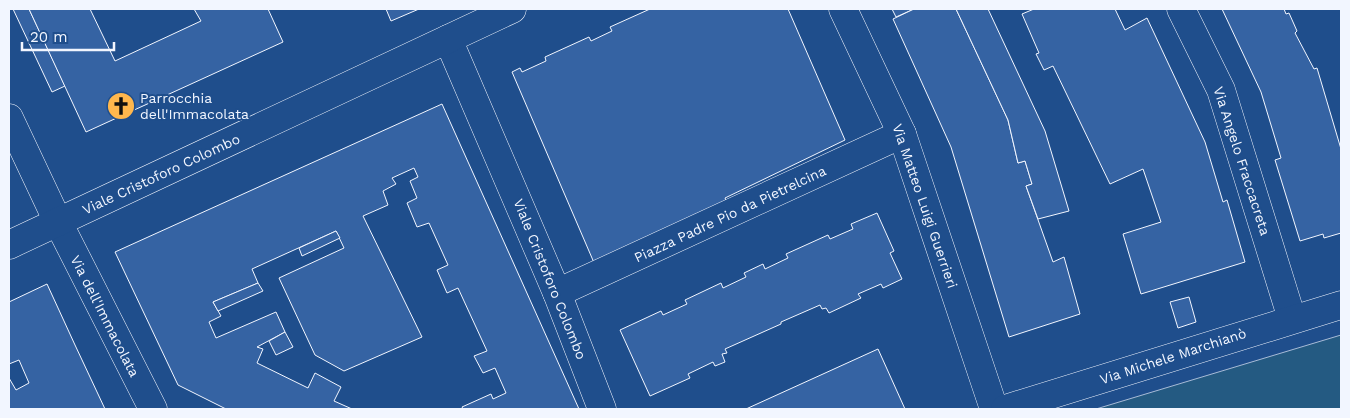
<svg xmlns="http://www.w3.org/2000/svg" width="1350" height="418" font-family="'Work Sans',sans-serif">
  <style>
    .green { fill: #245a82; stroke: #a8bbd7 }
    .building { fill: #3563a3; stroke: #f2f6ff }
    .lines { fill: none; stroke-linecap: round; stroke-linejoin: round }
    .street-casing { stroke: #f2f6ff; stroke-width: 29 }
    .street { stroke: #1f4e8c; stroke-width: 28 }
    .labels { text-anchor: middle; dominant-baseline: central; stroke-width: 4; stroke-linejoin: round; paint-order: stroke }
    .poi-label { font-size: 14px; fill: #f2f6ff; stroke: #1f4e8c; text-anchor: start }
    .street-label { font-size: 14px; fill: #f2f6ff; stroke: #1f4e8c }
  </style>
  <rect width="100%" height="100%" fill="#1f4e8c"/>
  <!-- green -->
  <path class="green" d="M1341,335V409H1096Z"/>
  <!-- building -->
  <g class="building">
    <path d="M13,9H29L65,86L52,92Z"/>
    <path d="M29,9H90L115,61L201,21L194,9H268L283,42L86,132Z"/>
    <path d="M386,9H419L391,21Z"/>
    <path d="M650,9H788L845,140L725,198L728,205L595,265L512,72L520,68L522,72L546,61L545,57L589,37L591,41L612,31L610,27Z"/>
    <path d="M892,9H914L896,17Z"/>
    <path d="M914,9H956L1008,120L1018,163L1025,161L1032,184L1026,186L1053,262L1064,257L1080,314L1009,337L951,147L893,19Z"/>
    <path d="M956,9H988L1045,131L1069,211L1038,219L1026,186L1032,184L1025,161L1018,163L1008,120Z"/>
    <path d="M1034,9H1115L1125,30L1147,18L1205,142L1223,202L1227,200L1245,262L1141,294L1123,234L1161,222L1143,169L1110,184L1053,66L1044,70L1036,54L1039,53L1022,14Z"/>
    <path d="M1222,9H1284L1286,14L1289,13L1297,31L1295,33L1314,69L1317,68L1341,149V233L1324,238L1323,234L1300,241L1275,160L1281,158L1261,92Z"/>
    <path d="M442,104L579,409H463L462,407L491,394L493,399L506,393L495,368L483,373L474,356L487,351L458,288L447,293L437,270L448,265L429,223L417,227L407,203L417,198L410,181L418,177L414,168L392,178L396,184L383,191L388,205L363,216L422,337L344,371L315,355L279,278L344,248L336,231L252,269L258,283L213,302L221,316L209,322L216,338L276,312L285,332L257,347L263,349L257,363L308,388L315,373L341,387L334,401L352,409H226L178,385L115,252Z"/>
    <path d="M877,213L894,251L890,253L902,279L883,288L881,284L858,294L861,298L829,313L826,308L822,309L820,305L781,322V324L725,349L727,353L722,354L725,362L715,366L713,362L688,374L690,378L650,396L620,330L661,311L663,315L687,304L685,300L721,283L723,288L746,277L744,273L763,264L765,269L788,258L786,254L828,235L830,239L853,229L851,224Z"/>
    <path d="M336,231L340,238L302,256L299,248Z"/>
    <path d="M258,283L263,291L218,311L213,302Z"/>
    <path d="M47,284L75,345L105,409H9V378L16,390L29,383L19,360L9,364V302Z"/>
    <path d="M1189,297L1196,322L1178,328L1170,302Z"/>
    <path d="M285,332L293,347L276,355L269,341Z"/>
    <path d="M878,349L905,409H746Z"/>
  </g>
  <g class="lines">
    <defs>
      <g id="street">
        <path d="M843,9L902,134L994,409"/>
        <path d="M1181,9L1221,90L1292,319"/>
        <path d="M448,39L557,293L602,409"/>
        <path d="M9,118L58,222L153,409"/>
        <path d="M9,245L512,9"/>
        <path d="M557,293L902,134"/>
        <path d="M1005,409L1341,305"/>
      </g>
    </defs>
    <!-- street casing -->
    <use href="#street" class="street-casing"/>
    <!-- street -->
    <use href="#street" class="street"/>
  </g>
  <!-- icons -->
  <defs>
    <symbol id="church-disc" viewBox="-11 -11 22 22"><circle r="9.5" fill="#ffb74d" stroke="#1f4e8c"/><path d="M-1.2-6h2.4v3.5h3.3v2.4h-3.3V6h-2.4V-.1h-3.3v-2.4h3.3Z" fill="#111"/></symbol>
  </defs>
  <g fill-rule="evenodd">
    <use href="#church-disc" x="105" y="90" width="32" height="32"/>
  </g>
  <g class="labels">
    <!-- poi labels -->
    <g class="poi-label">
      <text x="140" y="98">Parrocchia<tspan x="140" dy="16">dell'Immacolata</tspan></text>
    </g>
    <!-- street labels -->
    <g class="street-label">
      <text transform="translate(1242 161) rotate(72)">Via Angelo Fraccacreta</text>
      <text transform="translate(161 174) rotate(-25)">Viale Cristoforo Colombo</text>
      <text transform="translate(925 206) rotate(71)">Via Matteo Luigi Guerrieri</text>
      <text transform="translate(730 214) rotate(-25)">Piazza Padre Pio da Pietrelcina</text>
      <text transform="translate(550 279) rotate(68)">Viale Cristoforo Colombo</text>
      <text transform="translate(105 316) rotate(63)">Via dell'Immacolata</text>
      <text transform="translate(1173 356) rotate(-18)">Via Michele Marchianò</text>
    </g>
  </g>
  <!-- border -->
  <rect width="1350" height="418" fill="none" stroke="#f2f6ff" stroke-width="20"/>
  <!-- scale -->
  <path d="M22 42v8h92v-8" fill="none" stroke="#f2f6ff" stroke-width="2.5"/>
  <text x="30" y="42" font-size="15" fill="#f2f6ff" stroke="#1f4e8c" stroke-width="4" paint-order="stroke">20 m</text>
</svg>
